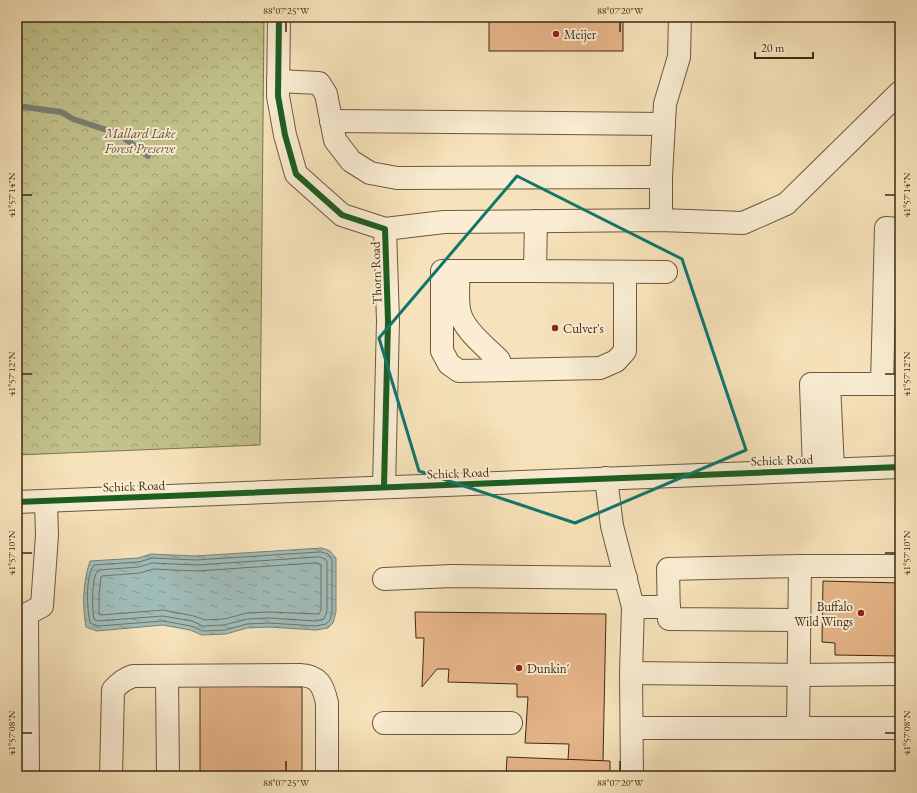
<svg xmlns="http://www.w3.org/2000/svg" width="917" height="793" font-family="'EB Garamond',serif">
  <style>
    .park { fill: url(#park-crowns); stroke: #80764e }
    .water { fill: url(#water-ripples); stroke: #798276 }
    .lines { fill: none; stroke-linecap: round; stroke-linejoin: round }
    .shore { stroke: #707365; stroke-width: 1 }
    .stream { stroke: #798276; stroke-width: 6 }
    .building { fill: #e6b589; stroke: #3f2a11 }
    .minor-casing { stroke: #6d583c; stroke-width: 24 }
    .minor { stroke: #faedd3; stroke-width: 22 }
    .cycleway-casing { stroke: #faedd3; stroke-width: 8 }
    .cycleway { stroke: #1b5e20; stroke-width: 6 }
    .marked { fill: none; stroke: #0f766e; stroke-width: 3; stroke-linejoin: round }
    .ticks { fill: none; stroke: #3f2a11; stroke-width: 1.5 }
    .poi-dot { fill: #8f2418; stroke: #faedd3; stroke-width: 1.5 }
    .labels { text-anchor: middle; dominant-baseline: central; stroke-width: 4; stroke-linejoin: round; paint-order: stroke }
    .poi-label { font-size: 13px; fill: #3f2a11; stroke: #faedd3; text-anchor: start }
    .park-label { font-size: 13px; font-style: italic; fill: #605030; stroke: #faedd3 }
    .street-label { font-size: 13px; fill: #3f2a11; stroke: #faedd3 }
    .neatline { fill: none; stroke: #3f2a11; stroke-width: 1.5 }
    .ticks-label { font-size: 10px; text-anchor: middle; fill: #3f2a11 }
  </style>
  <defs>
    <pattern id="park-crowns" width="20" height="18" patternUnits="userSpaceOnUse"><rect width="20" height="18" fill="#c2c28c"/><path d="M2 6a3 3 0 1 1 6 0M12 15a3 3 0 1 1 6 0" fill="none" stroke="#9f9e71"/></pattern>
    <pattern id="water-ripples" width="26" height="14" patternUnits="userSpaceOnUse"><rect width="26" height="14" fill="#a0bcb9"/><path d="M2 4q2-2 4 0t4 0M15 11q2-2 4 0t4 0" fill="none" stroke="#849995"/></pattern>
  </defs>
  <rect width="100%" height="100%" fill="#f7e3bb"/>
  <filter id="stains"><feTurbulence type="fractalNoise" baseFrequency=".005" numOctaves="4"/><feColorMatrix values="0 0 0 0 .2 0 0 0 0 .09 0 0 0 0 .02 0 0 0 .5 -.17"/></filter>
  <radialGradient id="worn" r=".72"><stop offset=".6" stop-color="#630" stop-opacity="0"/><stop offset="1" stop-color="#630" stop-opacity=".3"/></radialGradient>
  <!-- park -->
  <path class="park" d="M17,17H264L260,445L17,455Z"/>
  <!-- water -->
  <path class="water" d="M322,548L330,551L336,558V612L333,623L328,628L316,630L269,627L247,628L226,634L202,635L190,630L163,625L97,631L86,627C82,605 83,582 90,561L138,558L151,554L195,556Z"/>
  <g class="lines">
    <!-- shore -->
    <g class="shore">
      <path d="M321,552L328,554L332,560V612L330,620L326,624L316,626L269,623L247,624L225,630L203,631L191,626L163,621L98,626L90,623C87,609 85,577 94,565L139,562L152,558L195,560Z"/>
      <path d="M320,557L325,559L327,561V611L324,619L316,621L269,618L247,619L224,625L203,626L192,621L163,616L98,621L94,619C92,608 91,579 98,570L139,567L152,563L196,565Z"/>
      <path d="M318,563L321,565V610L319,614L269,612L247,613L224,619L205,620L194,616L163,610L101,615L99,614V595L101,577L102,576L140,573L153,569L196,571Z"/>
    </g>
    <!-- stream -->
    <path class="stream" d="M17,106L61,112L73,119L119,134L148,156"/>
  </g>
  <!-- building -->
  <g class="building">
    <rect x="489" y="17" width="134" height="34"/>
    <path d="M823,581L900,583V656L835,655V643L822,642Z"/>
    <path d="M415,612L606,614L603,761L568,760L569,744L525,743L528,697H517V684L448,682L449,669H437L422,687L424,638H416Z"/>
    <path d="M200,686L302,687V776H215V774H200Z"/>
    <path d="M507,757L610,761V776H506Z"/>
  </g>
  <g class="lines">
    <defs>
      <g id="minor">
        <path d="M279,17L278,96L285,135L296,174L342,215L385,229L388,321L384,487"/>
        <path d="M278,81L319,83L326,94L335,140L351,161L370,173L397,178L661,177"/>
        <path d="M331,121L664,124"/>
        <path d="M661,220V177L665,104L679,57L680,17"/>
        <path d="M536,221L535,271L666,272"/>
        <path d="M385,229L444,222L661,220L743,223L786,204L900,92"/>
        <path d="M458,271C459,283 457,297 459,309C461,328 486,347 499,360"/>
        <path d="M535,271H442V351L449,364L459,371L600,368L616,361L625,351V272"/>
        <path d="M829,384L833,469"/>
        <path d="M882,384L886,228L900,229"/>
        <path d="M814,470L811,384H900"/>
        <path d="M606,478L612,526L633,607L631,673L632,776"/>
        <path d="M17,502L900,467"/>
        <path d="M800,566H900"/>
        <path d="M384,579L452,576L626,578"/>
        <path d="M633,607H669"/>
        <path d="M27,614L28,776"/>
        <path d="M27,614L42,606L47,535L46,501"/>
        <path d="M631,673L799,675L900,674"/>
        <path d="M167,676L168,776"/>
        <path d="M384,723H511"/>
        <path d="M632,728H900"/>
        <path d="M798,728L800,566L668,569L669,619L799,620"/>
        <path d="M111,776L113,690C119,683 124,679 133,676L300,675C319,676 323,685 327,703V776"/>
      </g>
    </defs>
    <!-- minor casing -->
    <use href="#minor" class="minor-casing"/>
    <!-- minor -->
    <use href="#minor" class="minor"/>
    <defs>
      <g id="cycleway">
        <path d="M279,17L278,96L285,135L296,174L342,215L385,229L388,321L384,487"/>
        <path d="M17,502L900,467"/>
      </g>
    </defs>
    <!-- cycleway casing -->
    <use href="#cycleway" class="cycleway-casing"/>
    <!-- cycleway -->
    <use href="#cycleway" class="cycleway"/>
  </g>
  <!-- marked area -->
  <path class="marked" d="M517,176L682,259L746,450L575,523L419,471L379,338Z"/>
  <!-- ticks -->
  <path class="ticks" d="M286,22V32M620,22V32M22,195H32M885,195H895M22,374H32M885,374H895M22,553H32M885,553H895M22,733H32M885,733H895M286,761V771M620,761V771"/>
  <!-- markers -->
  <g class="poi-dot">
    <circle cx="556" cy="34" r="4"/>
    <circle cx="555" cy="328" r="4"/>
    <circle cx="861" cy="613" r="4"/>
    <circle cx="519" cy="668" r="4"/>
  </g>
  <g class="labels">
    <!-- poi labels -->
    <g class="poi-label">
      <text x="564" y="34">Meijer</text>
      <text x="563" y="328">Culver's</text>
      <text x="853" y="606" text-anchor="end">Buffalo<tspan x="853" dy="15">Wild Wings</tspan></text>
      <text x="527" y="668">Dunkin'</text>
    </g>
    <!-- park labels -->
    <g class="park-label">
      <text x="140" y="133">Mallard Lake<tspan x="140" dy="15">Forest Preserve</tspan></text>
    </g>
    <!-- street labels -->
    <g class="street-label">
      <text transform="translate(376 273) rotate(-92)">Thorn Road</text>
      <text transform="translate(782 460) rotate(-2)">Schick Road</text>
      <text transform="translate(458 473) rotate(-2)">Schick Road</text>
      <text transform="translate(134 486) rotate(-2)">Schick Road</text>
    </g>
  </g>
  <!-- margin -->
  <rect width="917" height="793" fill="none" stroke="#f7e3bb" stroke-width="44"/>
  <!-- scale -->
  <path d="M755 52v6h58v-6" fill="none" stroke="#3f2a11" stroke-width="2"/>
  <text x="761" y="52" font-size="12" fill="#3f2a11" stroke="#faedd3" stroke-width="3" paint-order="stroke">20 m</text>
  <rect x="22" y="22" width="873" height="749" class="neatline"/>
  <g class="ticks-label">
    <text x="286" y="14">88°07'25"W</text>
    <text x="620" y="14">88°07'20"W</text>
    <text transform="translate(11 195) rotate(-90)" y="4">41°57'14"N</text>
    <text transform="translate(906 195) rotate(-90)" y="4">41°57'14"N</text>
    <text transform="translate(11 374) rotate(-90)" y="4">41°57'12"N</text>
    <text transform="translate(906 374) rotate(-90)" y="4">41°57'12"N</text>
    <text transform="translate(11 553) rotate(-90)" y="4">41°57'10"N</text>
    <text transform="translate(906 553) rotate(-90)" y="4">41°57'10"N</text>
    <text transform="translate(11 733) rotate(-90)" y="4">41°57'08"N</text>
    <text transform="translate(906 733) rotate(-90)" y="4">41°57'08"N</text>
    <text x="286" y="786">88°07'25"W</text>
    <text x="620" y="786">88°07'20"W</text>
  </g>
  <rect width="100%" height="100%" filter="url(#stains)"/>
  <rect width="100%" height="100%" fill="url(#worn)"/>
</svg>
